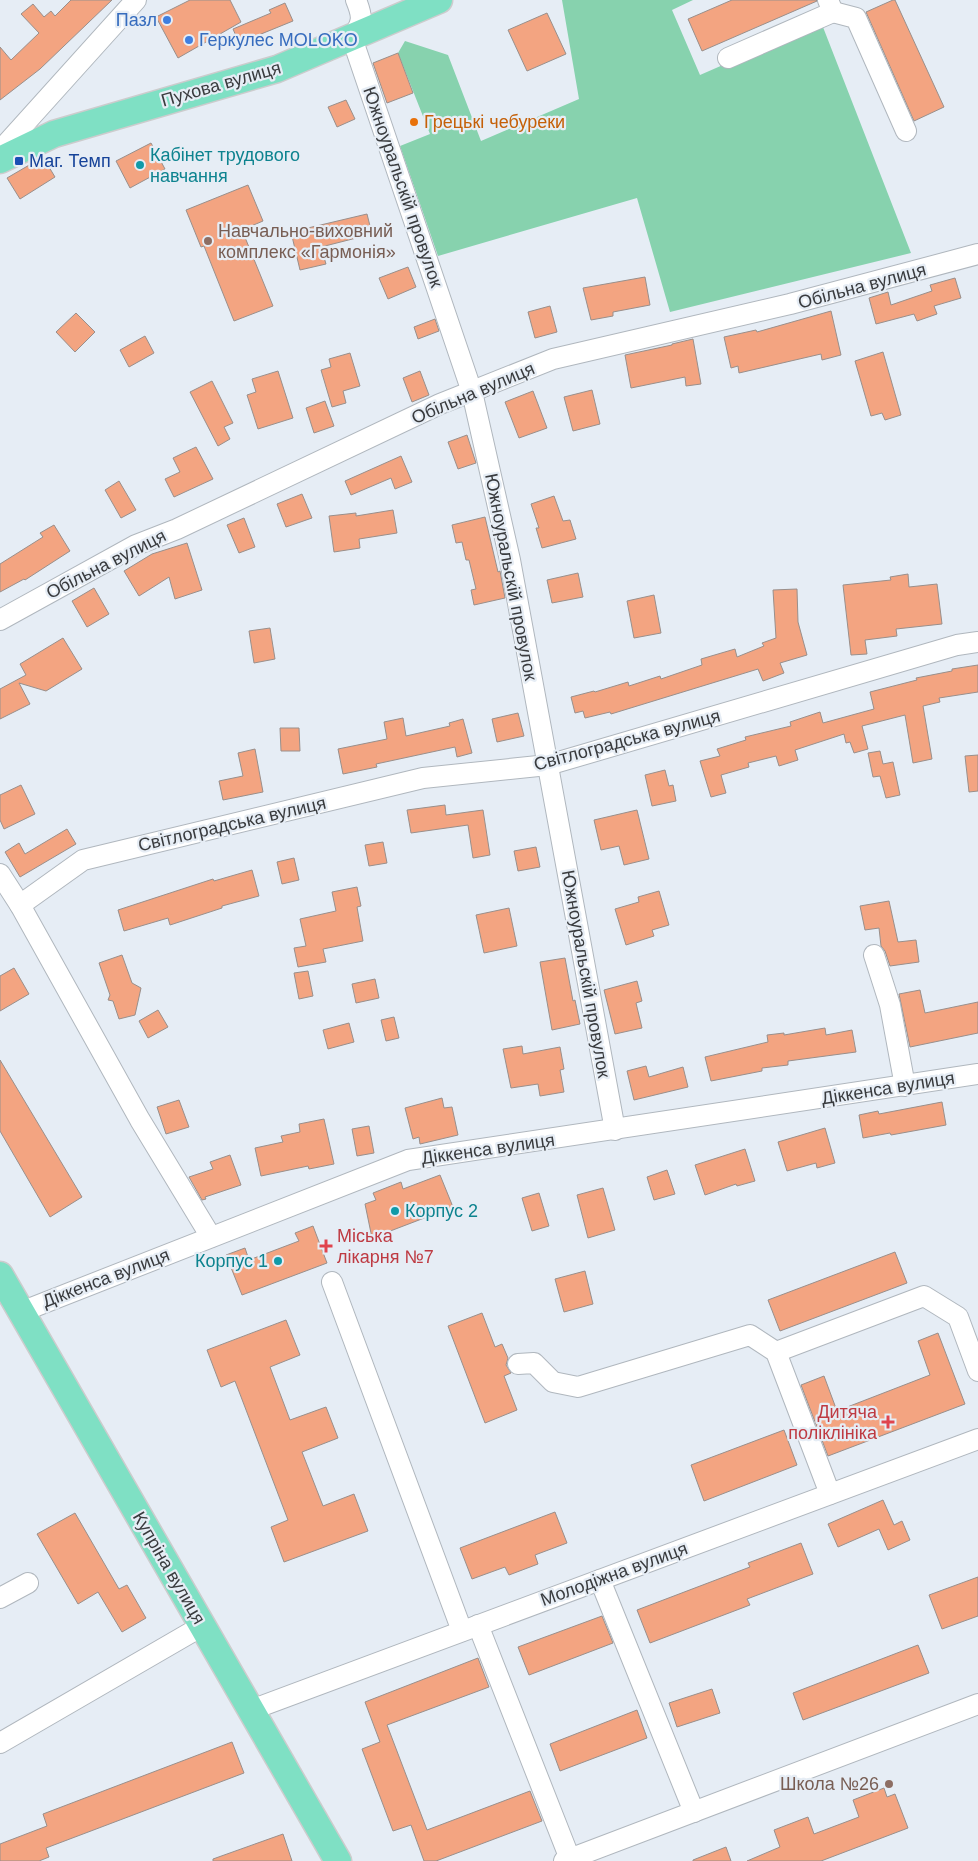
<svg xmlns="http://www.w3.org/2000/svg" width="978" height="1861" font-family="Arial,sans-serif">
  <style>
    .green { fill: #87d2ae }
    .building { fill: #f3a481; stroke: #998f8b }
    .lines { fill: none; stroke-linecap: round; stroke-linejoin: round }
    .minor-casing { stroke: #b0b7be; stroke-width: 22 }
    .major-casing { stroke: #cccccd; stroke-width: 29 }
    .minor { stroke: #fff; stroke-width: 20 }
    .major { stroke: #7fe0c4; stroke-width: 26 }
    .shop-dot { fill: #3f7fe0; stroke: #e6edf5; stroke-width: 2 }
    .food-dot { fill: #e8710a; stroke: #e6edf5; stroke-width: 2 }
    .transit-dot { fill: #1a4fb4; stroke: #e6edf5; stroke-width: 2 }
    .culture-dot { fill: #0f9aa8; stroke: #e6edf5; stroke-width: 2 }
    .education-dot { fill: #8d6e63; stroke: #e6edf5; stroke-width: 2 }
    .health-dot { fill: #e0444e; stroke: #e6edf5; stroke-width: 2 }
    .labels { text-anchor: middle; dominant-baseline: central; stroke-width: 4.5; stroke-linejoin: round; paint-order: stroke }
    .shop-label { font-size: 18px; fill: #366cbe; stroke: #e6edf5; text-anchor: end }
    .street-label { font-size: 18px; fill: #393b3e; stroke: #e6edf5 }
    .food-label { font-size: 18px; fill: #c56008; stroke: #e6edf5; text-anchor: start }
    .culture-label { font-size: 18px; fill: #0d838f; stroke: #e6edf5; text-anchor: start }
    .transit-label { font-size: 18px; fill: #164399; stroke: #e6edf5; text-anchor: start }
    .education-label { font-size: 18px; fill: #785e54; stroke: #e6edf5; text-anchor: start }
    .health-label { font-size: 18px; fill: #be3a42; stroke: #e6edf5; text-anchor: start }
  </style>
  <rect width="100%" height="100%" fill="#e6edf5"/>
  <!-- green -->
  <path class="green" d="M562,0H693L672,10L700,75L821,22L911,253L670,312L637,198L438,256L400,146L430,134L398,53L405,41L448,55L481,141L579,99Z"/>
  <!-- building -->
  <g class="building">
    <path d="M71,0H112L40,69L0,100V47L11,60L39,33L21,14L33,4L44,17L51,11L55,16Z"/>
    <path d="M190,0H230L241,22L178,58L156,17Z"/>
    <path d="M732,0H816L817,1L702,51L688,19Z"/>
    <path d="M893,0H895L944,107L914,121L866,12Z"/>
    <path d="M285,3L293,21L239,43L233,29L271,13L269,10Z"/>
    <path d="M547,13L566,54L527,71L508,30Z"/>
    <path d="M398,53L413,93L387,103L373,63Z"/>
    <path d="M346,100L355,119L337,127L328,107Z"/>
    <path d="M151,143L165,169L130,188L116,161Z"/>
    <path d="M43,157L55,177L20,199L7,178Z"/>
    <path d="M248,185L263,221L242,230L273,306L234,321L204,246L201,247L186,210Z"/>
    <path d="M367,214L372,234L321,247L326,264L300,270L291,232Z"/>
    <path d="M408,267L416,287L388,299L379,278Z"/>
    <path d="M645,277L650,305L613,312V316L591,320L583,288Z"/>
    <path d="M955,278L961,298L934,306L937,314L917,321L914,314L876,324L869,298L888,292L891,305L932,291L930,285Z"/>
    <path d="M550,306L557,332L535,338L528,312Z"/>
    <path d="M831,311L841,355L822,360L821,354L739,373L738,366L731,368L724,337L756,330L757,332Z"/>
    <path d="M76,313L95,332L75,352L56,332Z"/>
    <path d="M435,319L439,331L418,339L414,327Z"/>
    <path d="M145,336L154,353L129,367L120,350Z"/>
    <path d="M693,339L701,384L686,386L685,377L631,388L625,355L672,345V344Z"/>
    <path d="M883,352L901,415L885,420L882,413L871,416L855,361Z"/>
    <path d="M350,353L360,386L343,391L346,403L332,407L321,370L331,367L329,359Z"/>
    <path d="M278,371L293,418L258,429L247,395L256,392L252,379Z"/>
    <path d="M420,371L429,395L412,402L403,378Z"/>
    <path d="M212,381L233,423L224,427L230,439L218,446L190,392Z"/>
    <path d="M592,390L600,424L573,431L564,397Z"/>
    <path d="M533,391L547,428L519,438L505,402Z"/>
    <path d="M325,401L334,426L314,433L306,408Z"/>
    <path d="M467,435L476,463L458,469L448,442Z"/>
    <path d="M196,447L213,479L174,497L165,479L180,472L173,458Z"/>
    <path d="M401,456L412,482L395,489L391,478L351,495L345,481Z"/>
    <path d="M119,481L136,510L121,518L105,490Z"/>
    <path d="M302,494L312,518L286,527L277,504Z"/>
    <path d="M554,496L563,521L570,520L576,539L542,548L536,528H539L531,504Z"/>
    <path d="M393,510L397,533L359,539L360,548L334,552L329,516L356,513V516Z"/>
    <path d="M485,517L498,572L500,571L505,598L474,605L471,590L476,589L469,560H466L462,542L456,543L452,525Z"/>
    <path d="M244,518L255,547L239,553L227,525Z"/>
    <path d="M54,525L70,551L25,580L24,579L0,592V564L43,537L40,533Z"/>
    <path d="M187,543L202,590L175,599L169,577L139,596L124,571L152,554Z"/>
    <path d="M578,573L583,597L552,603L547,580Z"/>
    <path d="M908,574L909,587L937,584L942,624L896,629L897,636L865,640L867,654L851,655L843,585L891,580L890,577Z"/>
    <path d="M94,588L109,614L87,627L72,601Z"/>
    <path d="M797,589L798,622L807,655L780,663L784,673L763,681L758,669L611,714L610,712L585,718L583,711L575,713L571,697L594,691L595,692L628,682L629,686L660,676L661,679L702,665L701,659L735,649L737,657L764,646L762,643L776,638L773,590Z"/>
    <path d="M654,595L661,633L634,638L627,601Z"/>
    <path d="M270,628L275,659L254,663L249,631Z"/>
    <path d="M63,638L82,669L46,691L19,683L30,704L0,719V689L26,675L20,664Z"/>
    <path d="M978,665V692L939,698L940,702L923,706L932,759L913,763L905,715L862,726L868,749L854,753L850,742L846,743L844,734L795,750L798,760L779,766L776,756L748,763L749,767L721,775L726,793L711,797L700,761L720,756L717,749L746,740L745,737L791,726L790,722L820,712L823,723L874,709L870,692L917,680L916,678L952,671V669Z"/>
    <path d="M518,713L524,736L497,742L492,719Z"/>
    <path d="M403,718L406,736L450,726L449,723L463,719L472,753L457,757L455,747L376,764L377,767L343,774L338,749L387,739L384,722Z"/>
    <path d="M280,728H299L300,751H281Z"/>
    <path d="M255,749L263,792L223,800L219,781L243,776L238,753Z"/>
    <path d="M880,751L883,764L893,762L900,795L886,798L880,776L873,777L868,753Z"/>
    <path d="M978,755V791L969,792L965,756Z"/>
    <path d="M665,770L669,786L673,785L676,801L652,806L645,775Z"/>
    <path d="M21,785L35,814L4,829L0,820V795Z"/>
    <path d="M445,805L446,815L483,810L490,855L473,858L468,825L411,833L407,810Z"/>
    <path d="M637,810L649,859L624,865L619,846L601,850L594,820Z"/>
    <path d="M67,829L76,844L20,877L5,852L19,843L25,854Z"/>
    <path d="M383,842L387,863L369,866L365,845Z"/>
    <path d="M536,847L540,867L518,871L514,851Z"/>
    <path d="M294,858L299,880L282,884L277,862Z"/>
    <path d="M252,870L259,896L222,906V908L170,925L168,918L124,931L118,910L213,879L214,881Z"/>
    <path d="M357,887L361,906L357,907L363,941L323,949L326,962L298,967L294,948L306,946L300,919L336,911L332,892Z"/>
    <path d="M659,891L669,925L652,930L654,936L626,945L615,909L639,902L638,897Z"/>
    <path d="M889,901L898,942L916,940L919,962L890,966L885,951L881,946L879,928L865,930L860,906Z"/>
    <path d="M509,908L517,946L484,953L476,915Z"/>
    <path d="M122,955L132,983L141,988L135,1015L119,1019L113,1001L108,1000L110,995L99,963Z"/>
    <path d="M565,958L573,1001L575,1000L580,1024L552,1030L540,962Z"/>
    <path d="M14,968L29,994L0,1011V976Z"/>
    <path d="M308,971L313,996L299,999L294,973Z"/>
    <path d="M375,979L379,998L356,1003L352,984Z"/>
    <path d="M637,981L642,1001L636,1003L642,1028L615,1034L604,990Z"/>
    <path d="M920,990L925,1013L978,1002V1033L910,1047L899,994Z"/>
    <path d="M158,1010L168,1027L148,1038L139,1021Z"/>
    <path d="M394,1017L399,1038L386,1041L381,1020Z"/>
    <path d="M349,1023L354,1042L328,1049L323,1030Z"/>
    <path d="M825,1028L826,1035L852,1030L856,1052L788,1061V1065L762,1068V1071L711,1081L705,1057L768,1042L767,1035L784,1033V1035Z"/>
    <path d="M522,1046L523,1054L560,1047L564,1069L560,1070L564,1092L540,1096L538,1084L511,1088L503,1049Z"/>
    <path d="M0,1060L82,1197L50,1217L0,1131Z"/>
    <path d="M646,1066L649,1077L683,1067L688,1087L634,1100L627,1071Z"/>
    <path d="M442,1098L444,1108L452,1107L458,1135L420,1144L419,1137L413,1139L405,1108Z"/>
    <path d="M179,1100L189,1127L166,1134L157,1107Z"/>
    <path d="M942,1102L946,1125L891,1135L890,1133L863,1138L859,1115L878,1111L879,1114Z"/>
    <path d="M324,1119L334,1164L309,1169L308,1166L261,1176L255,1148L283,1142L281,1136L300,1132L299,1124Z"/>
    <path d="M369,1126L374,1153L357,1156L352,1129Z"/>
    <path d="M825,1128L835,1163L817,1168L816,1163L787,1171L778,1142Z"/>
    <path d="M745,1149L755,1181L737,1186L736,1184L705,1195L695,1165Z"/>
    <path d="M230,1155L241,1185L205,1197L206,1199L202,1200L189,1177L213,1169L210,1162Z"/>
    <path d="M667,1170L675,1194L654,1200L647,1177Z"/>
    <path d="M440,1175L453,1207L372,1238L365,1204L376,1200L373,1193L401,1182L403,1189Z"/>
    <path d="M603,1188L615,1230L588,1238L577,1195Z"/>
    <path d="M539,1193L549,1226L532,1231L522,1198Z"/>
    <path d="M313,1226L327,1263L242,1295L226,1255L245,1248L249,1260L299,1241L295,1233Z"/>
    <path d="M895,1252L907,1283L780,1331L768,1300Z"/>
    <path d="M585,1271L593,1304L564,1312L555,1279Z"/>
    <path d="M482,1313L495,1347L502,1344L508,1358L506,1365L511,1373L504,1376L517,1410L485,1423L448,1326Z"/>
    <path d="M286,1320L300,1355L270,1367L290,1420L326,1407L338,1438L302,1452L323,1506L354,1494L368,1531L284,1562L271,1527L288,1520L235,1381L221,1387L207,1350Z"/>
    <path d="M938,1333L965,1404L828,1456L801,1385L824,1376L837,1411L930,1375L918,1341Z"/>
    <path d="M784,1430L797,1465L704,1501L691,1465Z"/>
    <path d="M883,1500L894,1525L902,1521L910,1540L888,1550L879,1529L838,1547L828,1524Z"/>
    <path d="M555,1512L567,1543L535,1555L538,1564L509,1575L505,1567L472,1579L460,1548Z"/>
    <path d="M75,1513L119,1589L127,1585L146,1618L122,1632L98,1592L78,1604L37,1534Z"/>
    <path d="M801,1543L813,1574L747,1599L750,1605L650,1643L637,1610L750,1567L748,1563Z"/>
    <path d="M978,1577V1616L942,1629L929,1595Z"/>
    <path d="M602,1616L613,1643L529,1675L518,1647Z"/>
    <path d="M918,1645L929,1673L803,1720L793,1693Z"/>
    <path d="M478,1658L489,1687L387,1725L427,1830L530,1791L542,1821L436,1861H424L411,1825L393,1831L362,1749L380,1742L365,1702Z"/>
    <path d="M712,1689L720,1713L677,1727L669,1703Z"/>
    <path d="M637,1710L647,1738L560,1771L550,1744Z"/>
    <path d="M232,1742L244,1773L46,1848L49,1857L39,1861H0V1844L47,1826L43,1814Z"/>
    <path d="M884,1788L887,1797L895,1794L908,1828L821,1861H747L780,1847L774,1830L808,1817L814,1834L859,1817L853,1800Z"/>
    <path d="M283,1834L292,1861H213V1859Z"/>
    <path d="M726,1847L731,1861H693V1860Z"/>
  </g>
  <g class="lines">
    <defs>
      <g id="minor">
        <path d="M356,0C363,17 363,22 352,38L472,392L510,560L615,1130"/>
        <path d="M833,12L856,18L906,131"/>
        <path d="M728,58L833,12L828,0"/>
        <path d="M0,151L136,0"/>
        <path d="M0,620L136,545L177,529L440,404L553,359L790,304L978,254"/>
        <path d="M0,874L20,905L140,1120L211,1237"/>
        <path d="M20,905L83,860L423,778L548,765L957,645L978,642"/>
        <path d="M874,955L890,1005L905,1086"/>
        <path d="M332,1282L462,1631"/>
        <path d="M21,1312L408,1160L978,1074"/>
        <path d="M776,1352L924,1296L958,1317L978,1371"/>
        <path d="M518,1364L534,1363L553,1382L578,1387L750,1335L776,1352L830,1494"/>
        <path d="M600,1580L694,1812"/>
        <path d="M0,1598L28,1583"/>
        <path d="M478,1625L570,1859"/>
        <path d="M251,1710L978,1439"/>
        <path d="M0,1743L202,1626"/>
        <path d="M564,1861L978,1704"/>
      </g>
      <g id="major">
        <path d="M0,160L54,134L277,69L439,0"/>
        <path d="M0,1275L338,1861"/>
      </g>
    </defs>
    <!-- minor casing -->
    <use href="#minor" class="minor-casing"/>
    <!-- major casing -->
    <use href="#major" class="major-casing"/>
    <!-- minor -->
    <use href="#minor" class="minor"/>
    <!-- major -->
    <use href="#major" class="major"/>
  </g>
  <!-- markers -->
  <g class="shop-dot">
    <circle cx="167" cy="20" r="5"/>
    <circle cx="189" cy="40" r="5"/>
  </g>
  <circle class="food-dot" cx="414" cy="122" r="5"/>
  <rect class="transit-dot" x="14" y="156" width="10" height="10" rx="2.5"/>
  <g class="culture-dot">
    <circle cx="140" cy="165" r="5"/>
    <circle cx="395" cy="1211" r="5"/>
    <circle cx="278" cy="1261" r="5"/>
  </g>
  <g class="education-dot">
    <circle cx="208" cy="241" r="5"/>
    <circle cx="889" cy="1784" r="5"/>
  </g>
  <g class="health-dot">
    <path d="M323.5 1238.5h5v5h5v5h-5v5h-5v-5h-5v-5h5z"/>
    <path d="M885.5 1414.5h5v5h5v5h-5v5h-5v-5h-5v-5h5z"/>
  </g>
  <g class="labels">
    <!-- shop labels -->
    <g class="shop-label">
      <text x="157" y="20">Пазл</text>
      <text x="199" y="40" text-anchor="start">Геркулес MOLOKO</text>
    </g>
    <!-- street labels -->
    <g class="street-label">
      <text transform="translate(221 84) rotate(-16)">Пухова вулиця</text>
      <text transform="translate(403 187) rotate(71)">Южноуральскій провулок</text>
      <text transform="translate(862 286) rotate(-15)">Обільна вулиця</text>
      <text transform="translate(473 393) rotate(-23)">Обільна вулиця</text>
      <text transform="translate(106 564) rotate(-27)">Обільна вулиця</text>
      <text transform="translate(511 577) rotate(79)">Южноуральскій провулок</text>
      <text transform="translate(627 740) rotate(-15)">Світлоградська вулиця</text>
      <text transform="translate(232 824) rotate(-13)">Світлоградська вулиця</text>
      <text transform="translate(586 974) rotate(80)">Южноуральскій провулок</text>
      <text transform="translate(888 1088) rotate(-9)">Діккенса вулиця</text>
      <text transform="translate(488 1149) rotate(-8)">Діккенса вулиця</text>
      <text transform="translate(106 1278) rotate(-21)">Діккенса вулиця</text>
      <text transform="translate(169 1568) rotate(60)">Купріна вулиця</text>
      <text transform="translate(614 1574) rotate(-20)">Молодіжна вулиця</text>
    </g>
    <!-- food labels -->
    <g class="food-label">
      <text x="424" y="122">Грецькі чебуреки</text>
    </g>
    <!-- culture labels -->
    <g class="culture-label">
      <text x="150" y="155">Кабінет трудового<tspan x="150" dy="21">навчання</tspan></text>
      <text x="405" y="1211">Корпус 2</text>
      <text x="268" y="1261" text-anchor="end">Корпус 1</text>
    </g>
    <!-- transit labels -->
    <g class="transit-label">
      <text x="29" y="161">Маг. Темп</text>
    </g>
    <!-- education labels -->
    <g class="education-label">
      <text x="218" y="231">Навчально-виховний<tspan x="218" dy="21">комплекс «Гармонія»</tspan></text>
      <text x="879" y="1784" text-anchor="end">Школа №26</text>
    </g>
    <!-- health labels -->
    <g class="health-label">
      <text x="337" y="1236">Міська<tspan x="337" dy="21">лікарня №7</tspan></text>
      <text x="877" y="1412" text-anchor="end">Дитяча<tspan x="877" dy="21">поліклініка</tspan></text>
    </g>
  </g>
</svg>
